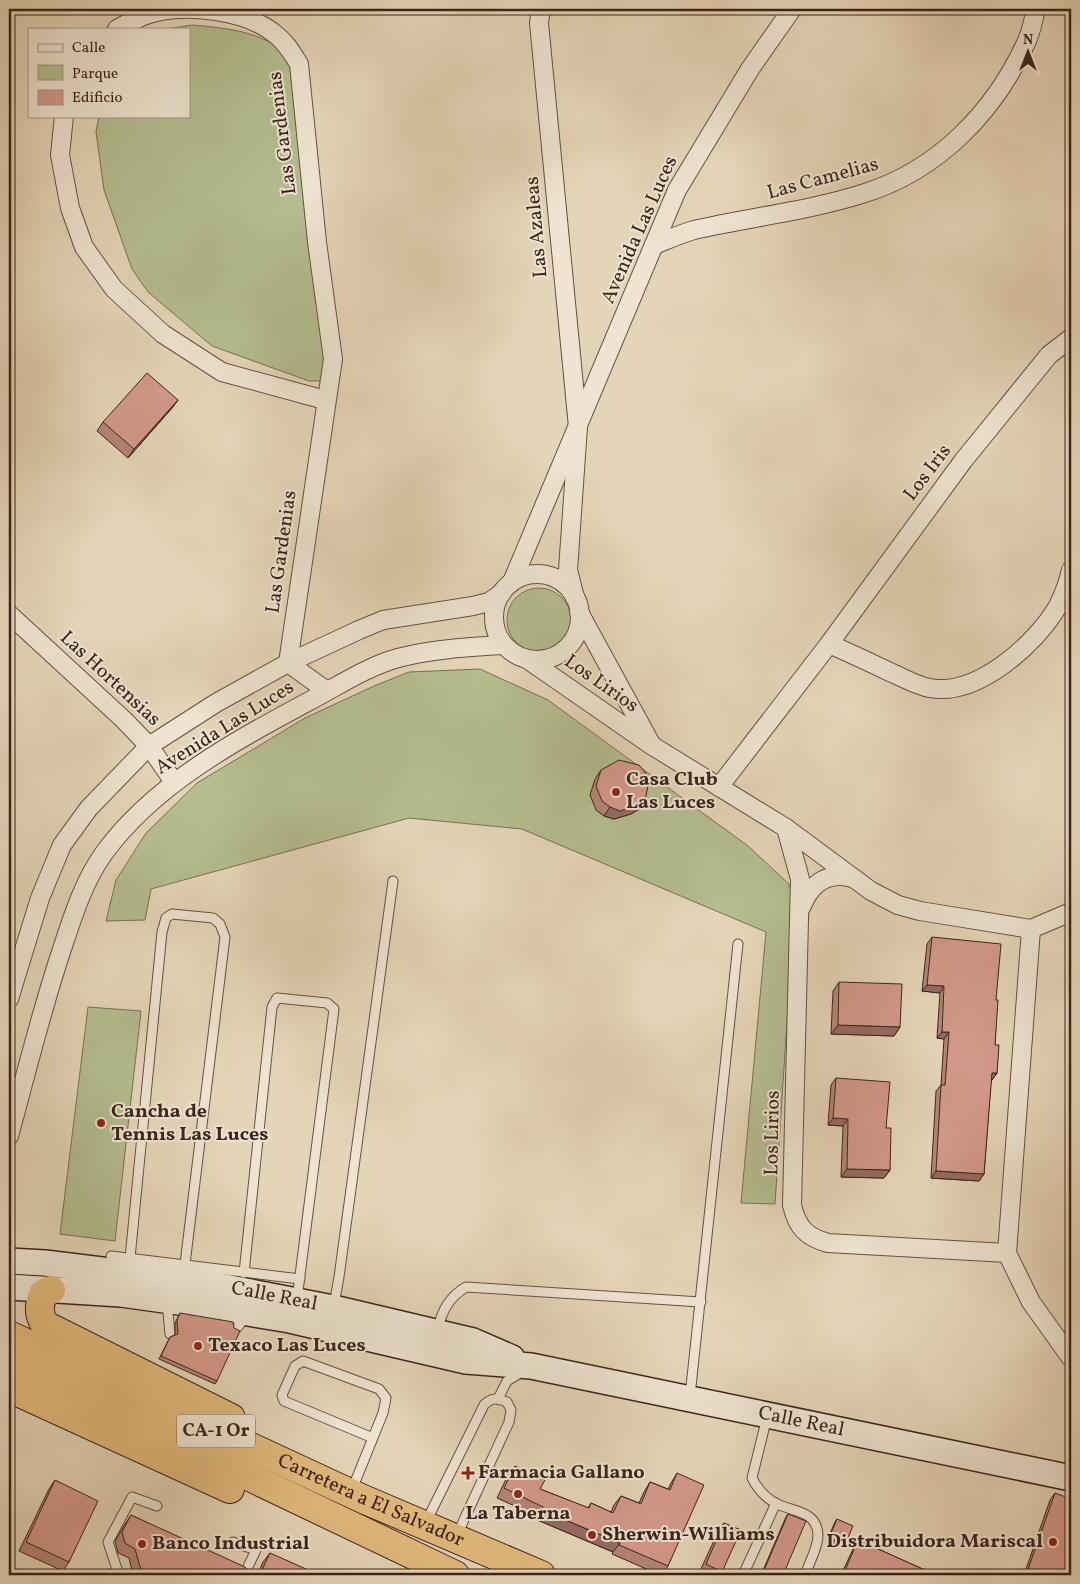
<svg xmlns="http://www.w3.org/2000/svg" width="1080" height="1584" font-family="Vollkorn,serif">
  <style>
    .green { fill: #b4bd8f; stroke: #787055 }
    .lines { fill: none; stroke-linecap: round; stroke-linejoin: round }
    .service-casing { stroke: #665042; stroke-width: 11 }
    .minor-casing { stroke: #665042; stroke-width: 20 }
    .secondary-casing { stroke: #3c241b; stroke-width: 28 }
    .trunk-casing { stroke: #3c241b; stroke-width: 30 }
    .service { stroke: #eee4d1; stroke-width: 9 }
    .minor { stroke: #eee4d1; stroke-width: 18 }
    .secondary { stroke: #eee4d1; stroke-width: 25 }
    .trunk { stroke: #e2ba7c; stroke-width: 28 }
    .wall { fill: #b58477; stroke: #3c241b }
    .shaded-wall { fill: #946b61; stroke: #3c241b }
    .building { fill: #d3998a; stroke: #3c241b }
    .poi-dot { fill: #8f2418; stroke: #eee4d1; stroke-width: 2 }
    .labels { text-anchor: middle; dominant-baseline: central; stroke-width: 4; stroke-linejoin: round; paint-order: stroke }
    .shield { fill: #eee4d1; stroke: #715e52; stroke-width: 1 }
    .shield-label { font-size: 19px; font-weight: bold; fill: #3c241b }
    .street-label { font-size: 20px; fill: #3c241b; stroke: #eee4d1 }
    .poi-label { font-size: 20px; font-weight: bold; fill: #3c241b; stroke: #eee4d1; text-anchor: start }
  </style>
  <rect width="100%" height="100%" fill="#e5d5b8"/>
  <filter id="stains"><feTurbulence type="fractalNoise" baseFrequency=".004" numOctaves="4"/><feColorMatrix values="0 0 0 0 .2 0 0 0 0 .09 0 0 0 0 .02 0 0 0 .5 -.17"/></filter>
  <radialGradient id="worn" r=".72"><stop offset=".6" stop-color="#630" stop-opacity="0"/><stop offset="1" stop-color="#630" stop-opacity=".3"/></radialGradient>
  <!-- green -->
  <g class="green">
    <path d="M192,25C224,28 271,31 290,61L330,361L323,381H309L212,346L148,292L132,269L104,190L96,132L99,116H189V29H166Z"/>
    <circle cx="539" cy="620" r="32"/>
    <path d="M480,669L548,700L748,846L789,884L794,900L793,932L775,1204L741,1203L766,932L522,829L409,818L151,889L145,920L106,921L116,880L146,833L197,783L305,718L374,686L409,672Z"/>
    <path d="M88,1007L141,1011L115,1241L60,1234Z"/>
  </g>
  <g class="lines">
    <defs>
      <g id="service">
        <path d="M111,1256L300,1279"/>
        <path d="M130,1258L162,932L166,918L172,914L213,918L220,924L225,937L185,1264"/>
        <path d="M244,1273L272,1007L277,998L327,1003L334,1009L297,1299"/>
        <path d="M167,1302L170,1334"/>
        <path d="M334,1305L339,1277L393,881"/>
        <path d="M237,1328L247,1315"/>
        <path d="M438,1330C441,1311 449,1297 466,1287L701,1302"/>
        <path d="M690,1396L738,944"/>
        <path d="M498,1399L507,1381L522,1372"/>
        <path d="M767,1417L752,1478C757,1488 765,1497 775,1503C792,1512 817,1510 818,1535C818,1548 809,1563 805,1575"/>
        <path d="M351,1492L383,1413L386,1398L379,1389L303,1361L295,1366L282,1395L284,1401L373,1438"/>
        <path d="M425,1524L484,1405C492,1397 497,1398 507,1402L511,1410L509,1422L457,1535"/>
        <path d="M233,1542L256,1550L244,1575"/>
        <path d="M119,1575L108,1542L132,1497L157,1506"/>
        <path d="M743,1575L776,1503"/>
      </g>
      <g id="minor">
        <path d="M541,9L539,23L578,427L568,570L575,598"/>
        <path d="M117,29C127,24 138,17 149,14C184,3 246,10 275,34C286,42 292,53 299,64L317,242L333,359L288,663L327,691"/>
        <path d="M64,116L60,155L70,208L84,247L114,289L163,334L222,372L325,400"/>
        <path d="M654,245C667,240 680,234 694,230C750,217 809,211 865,193C938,170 993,113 1025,45C1031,34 1033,21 1036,9"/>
        <circle cx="537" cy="617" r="43"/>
        <path d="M512,582L677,190L750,69L792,9"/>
        <path d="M579,612L650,742"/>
        <path d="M9,614L124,720L149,746L174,782"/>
        <path d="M829,644C850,653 871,663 892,673C904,678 917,686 930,688C977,697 1036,644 1058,606C1064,594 1068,583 1071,570"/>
        <path d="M527,659L651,745L786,828L871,891L898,905L920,911L1031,929L1071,912"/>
        <path d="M719,787L829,644L963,461L1049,355L1071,338"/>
        <path d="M786,828L800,879L792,1205C797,1227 806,1237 828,1243L1007,1253"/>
        <path d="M802,906C811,883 828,871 853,878"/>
        <path d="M1031,929L1007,1253L1031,1302L1071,1358"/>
        <path d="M9,999L40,898L62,845L89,808L149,746L216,703L288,663L359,630L383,620L473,606L489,602L502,593"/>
        <path d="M9,1136C26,1074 41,1012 61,952C72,919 83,882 104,853C156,782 239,739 315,698C341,684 369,666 398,658C432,649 469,647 504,645"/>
      </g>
      <g id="secondary">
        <path id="s1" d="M9,1261L45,1263L199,1282L333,1308L473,1341L512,1358"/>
        <path id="s2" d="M9,1287L121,1294L193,1304L290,1320L466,1361L531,1366L1071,1478"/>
      </g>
      <g id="trunk">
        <path d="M51,1290L43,1294C39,1305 38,1314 45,1325L231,1418"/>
        <path id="s3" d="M9,1335L363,1499L541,1575"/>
        <path d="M9,1362L455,1575"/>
        <path d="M9,1388L230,1489"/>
      </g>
    </defs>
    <!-- service casing -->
    <use href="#service" class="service-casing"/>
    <!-- minor casing -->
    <use href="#minor" class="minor-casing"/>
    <!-- secondary casing -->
    <use href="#secondary" class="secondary-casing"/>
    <!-- trunk casing -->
    <use href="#trunk" class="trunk-casing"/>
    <!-- service -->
    <use href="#service" class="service"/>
    <!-- minor -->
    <use href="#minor" class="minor"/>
    <!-- secondary -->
    <use href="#secondary" class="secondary"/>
    <!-- trunk -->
    <use href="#trunk" class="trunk"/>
  </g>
  <!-- wall -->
  <g class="wall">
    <path d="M178,400L172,408L128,458L97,431L103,422Z"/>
    <path d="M601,770L645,800L639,809L631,814L614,819L604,816L596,810L590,795L595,779Z"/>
    <path d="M932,937L996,1000L995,1045L997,1073L992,1080H991L984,1174L979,1181L931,1178L936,1091L941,1085L944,1039L937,1038L940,993L922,991L927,944Z"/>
    <path d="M839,982L900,1027L894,1036L831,1034L833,991Z"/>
    <path d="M836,1078L886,1128L890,1170L884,1178L841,1177L843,1126L828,1125L831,1085Z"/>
    <path d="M1071,1243V1269L1069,1268Z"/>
    <path d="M180,1313L217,1381L215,1384L159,1359L170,1337L175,1335V1323Z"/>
    <path d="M515,1466L540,1489L588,1508L591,1503L611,1512L614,1505L621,1496L639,1503L644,1492L650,1482L668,1489L671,1483L677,1473L668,1566L662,1575H660L612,1554L613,1552L535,1519L537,1516L497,1498L508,1475Z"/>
    <path d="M55,1480L69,1562L63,1571L19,1551L49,1489Z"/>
    <path d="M1055,1493L1071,1575H1024L1050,1500Z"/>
    <path d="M788,1514L783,1575H761L786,1517Z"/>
    <path d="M131,1515L248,1571L258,1574L263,1562L270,1553L303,1575H133L129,1558L118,1553L115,1541L125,1524Z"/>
    <path d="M837,1519L843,1548L827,1541L835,1522Z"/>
    <path d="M724,1523L722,1572L719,1575H704L699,1573L718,1532Z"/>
    <path d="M858,1540L936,1575H841L854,1547Z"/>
  </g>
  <!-- shaded-wall -->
  <g class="shaded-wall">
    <path d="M178,400L172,408L128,458L134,449Z"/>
    <path d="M645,800L639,809L631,814L614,819L604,816L610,807Z"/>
    <path d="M927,985L944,986L940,993L922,991Z"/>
    <path d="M838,1025L900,1027L894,1036L831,1034Z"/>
    <path d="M942,1032H949L944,1039L937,1038Z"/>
    <path d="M992,1073H997L992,1080H987Z"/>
    <path d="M833,1118L848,1119L843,1126L828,1125Z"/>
    <path d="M847,1169L890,1170L884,1178L841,1177Z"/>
    <path d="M936,1171L984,1174L979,1181L931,1178Z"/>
    <path d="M542,1510L620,1543L613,1552L535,1519Z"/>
    <path d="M829,1538L845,1545L843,1548L827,1541Z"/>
    <path d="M141,1570L152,1572L150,1575H137Z"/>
  </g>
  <!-- building -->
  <g class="building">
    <path d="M147,373L178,400L134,449L103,422Z"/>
    <path d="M619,760L639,765L645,772L649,781L645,800L638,805L620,811L610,807L602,801L596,786L601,770Z"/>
    <path d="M9,783L12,785L9,791Z"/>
    <path d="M932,937L1001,944L996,1000H998L995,1045H999L997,1073H992L984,1174L936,1171L941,1085H945L949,1032H942L944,986L927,985Z"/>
    <path d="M839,982L902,984L900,1027L838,1025Z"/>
    <path d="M836,1078L890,1082L886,1128H891L890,1170L847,1169L848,1119L833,1118Z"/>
    <path d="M180,1313L233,1322L234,1328L240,1331L217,1381L161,1356L170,1337L178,1334L177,1320Z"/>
    <path d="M515,1466L545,1480L540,1489L589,1508L591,1503L613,1513L621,1496L641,1504L650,1482L670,1490L677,1473L704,1485L668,1566L619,1545L620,1543L542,1510L543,1507L504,1488Z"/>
    <path d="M55,1480L98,1501L69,1562L26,1542Z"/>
    <path d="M1055,1493L1071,1499V1575H1026Z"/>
    <path d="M788,1514L806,1521L783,1575H762Z"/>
    <path d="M131,1515L245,1567L248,1571L260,1574L270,1553L306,1569L303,1575H151L152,1572L141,1570L135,1549L125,1543L122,1532Z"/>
    <path d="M837,1519L853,1526L845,1545L829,1538Z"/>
    <path d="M724,1523L741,1530L722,1572L706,1564Z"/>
    <path d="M858,1540L936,1575H843Z"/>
  </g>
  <!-- markers -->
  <g class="poi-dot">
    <circle cx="616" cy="792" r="5"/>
    <circle cx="101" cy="1123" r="5"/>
    <circle cx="198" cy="1346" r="5"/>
    <path d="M465.5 1465.5h5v5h5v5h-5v5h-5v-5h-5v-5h5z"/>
    <circle cx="518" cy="1494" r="5"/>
    <circle cx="592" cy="1535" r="5"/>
    <circle cx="1053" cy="1542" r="5"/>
    <circle cx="142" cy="1544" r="5"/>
  </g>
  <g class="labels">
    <!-- shield labels -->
    <rect class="shield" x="177" y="1414.5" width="78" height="33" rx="4"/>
    <g class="shield-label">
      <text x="216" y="1431">CA-1 Or</text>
    </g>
    <!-- street labels -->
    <g class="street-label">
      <text transform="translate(283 133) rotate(-97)">Las Gardenias</text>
      <text transform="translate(823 179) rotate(-15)">Las Camelias</text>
      <text transform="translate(537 227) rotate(-95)">Las Azaleas</text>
      <text transform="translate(640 230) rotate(-66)">Avenida Las Luces</text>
      <text transform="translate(928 473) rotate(-53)">Los Iris</text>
      <text transform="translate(282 552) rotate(-82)">Las Gardenias</text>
      <text transform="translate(110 679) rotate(43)">Las Hortensias</text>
      <text transform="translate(601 684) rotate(35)">Los Lirios</text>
      <text transform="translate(225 728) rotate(-32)">Avenida Las Luces</text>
      <text transform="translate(773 1133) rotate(-89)">Los Lirios</text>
      <text stroke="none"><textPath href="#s1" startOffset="268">Calle Real</textPath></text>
      <text stroke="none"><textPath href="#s2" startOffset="805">Calle Real</textPath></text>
      <text stroke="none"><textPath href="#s3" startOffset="398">Carretera a El Salvador</textPath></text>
    </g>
    <!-- poi labels -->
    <g class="poi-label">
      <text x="626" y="780">Casa Club<tspan x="626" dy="23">Las Luces</tspan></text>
      <text x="111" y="1112">Cancha de<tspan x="111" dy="23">Tennis Las Luces</tspan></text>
      <text x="208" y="1346">Texaco Las Luces</text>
      <text x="478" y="1473">Farmacia Gallano</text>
      <text x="518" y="1514" text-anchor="middle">La Taberna</text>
      <text x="602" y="1535">Sherwin-Williams</text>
      <text x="1043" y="1542" text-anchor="end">Distribuidora Mariscal</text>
      <text x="152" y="1544">Banco Industrial</text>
    </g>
  </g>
  <!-- margin -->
  <rect width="1080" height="1584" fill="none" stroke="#e5d5b8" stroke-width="30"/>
  <rect x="10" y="10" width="1060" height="1564" fill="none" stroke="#3c241b" stroke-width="2.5"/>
  <rect x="15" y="15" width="1050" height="1554" fill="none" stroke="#3c241b"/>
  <!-- legend -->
  <rect x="28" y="28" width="162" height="90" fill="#eee4d1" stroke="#a79788"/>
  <rect x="38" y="44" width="25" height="8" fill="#eee4d1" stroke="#a79788"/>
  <text x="72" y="52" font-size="15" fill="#3c241b">Calle</text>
  <rect x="38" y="65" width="25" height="15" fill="#b4bd8f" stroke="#a79788"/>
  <text x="72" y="78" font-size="15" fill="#3c241b">Parque</text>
  <rect x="38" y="90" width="25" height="15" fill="#d3998a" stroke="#a79788"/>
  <text x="72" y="102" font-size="15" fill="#3c241b">Edificio</text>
  <!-- north arrow -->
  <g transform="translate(1028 52)" stroke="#eee4d1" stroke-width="4" paint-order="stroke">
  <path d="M0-4L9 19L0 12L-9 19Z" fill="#3c241b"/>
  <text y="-8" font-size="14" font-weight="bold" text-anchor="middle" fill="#3c241b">N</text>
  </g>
  <rect width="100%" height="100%" filter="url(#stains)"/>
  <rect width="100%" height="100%" fill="url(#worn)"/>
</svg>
